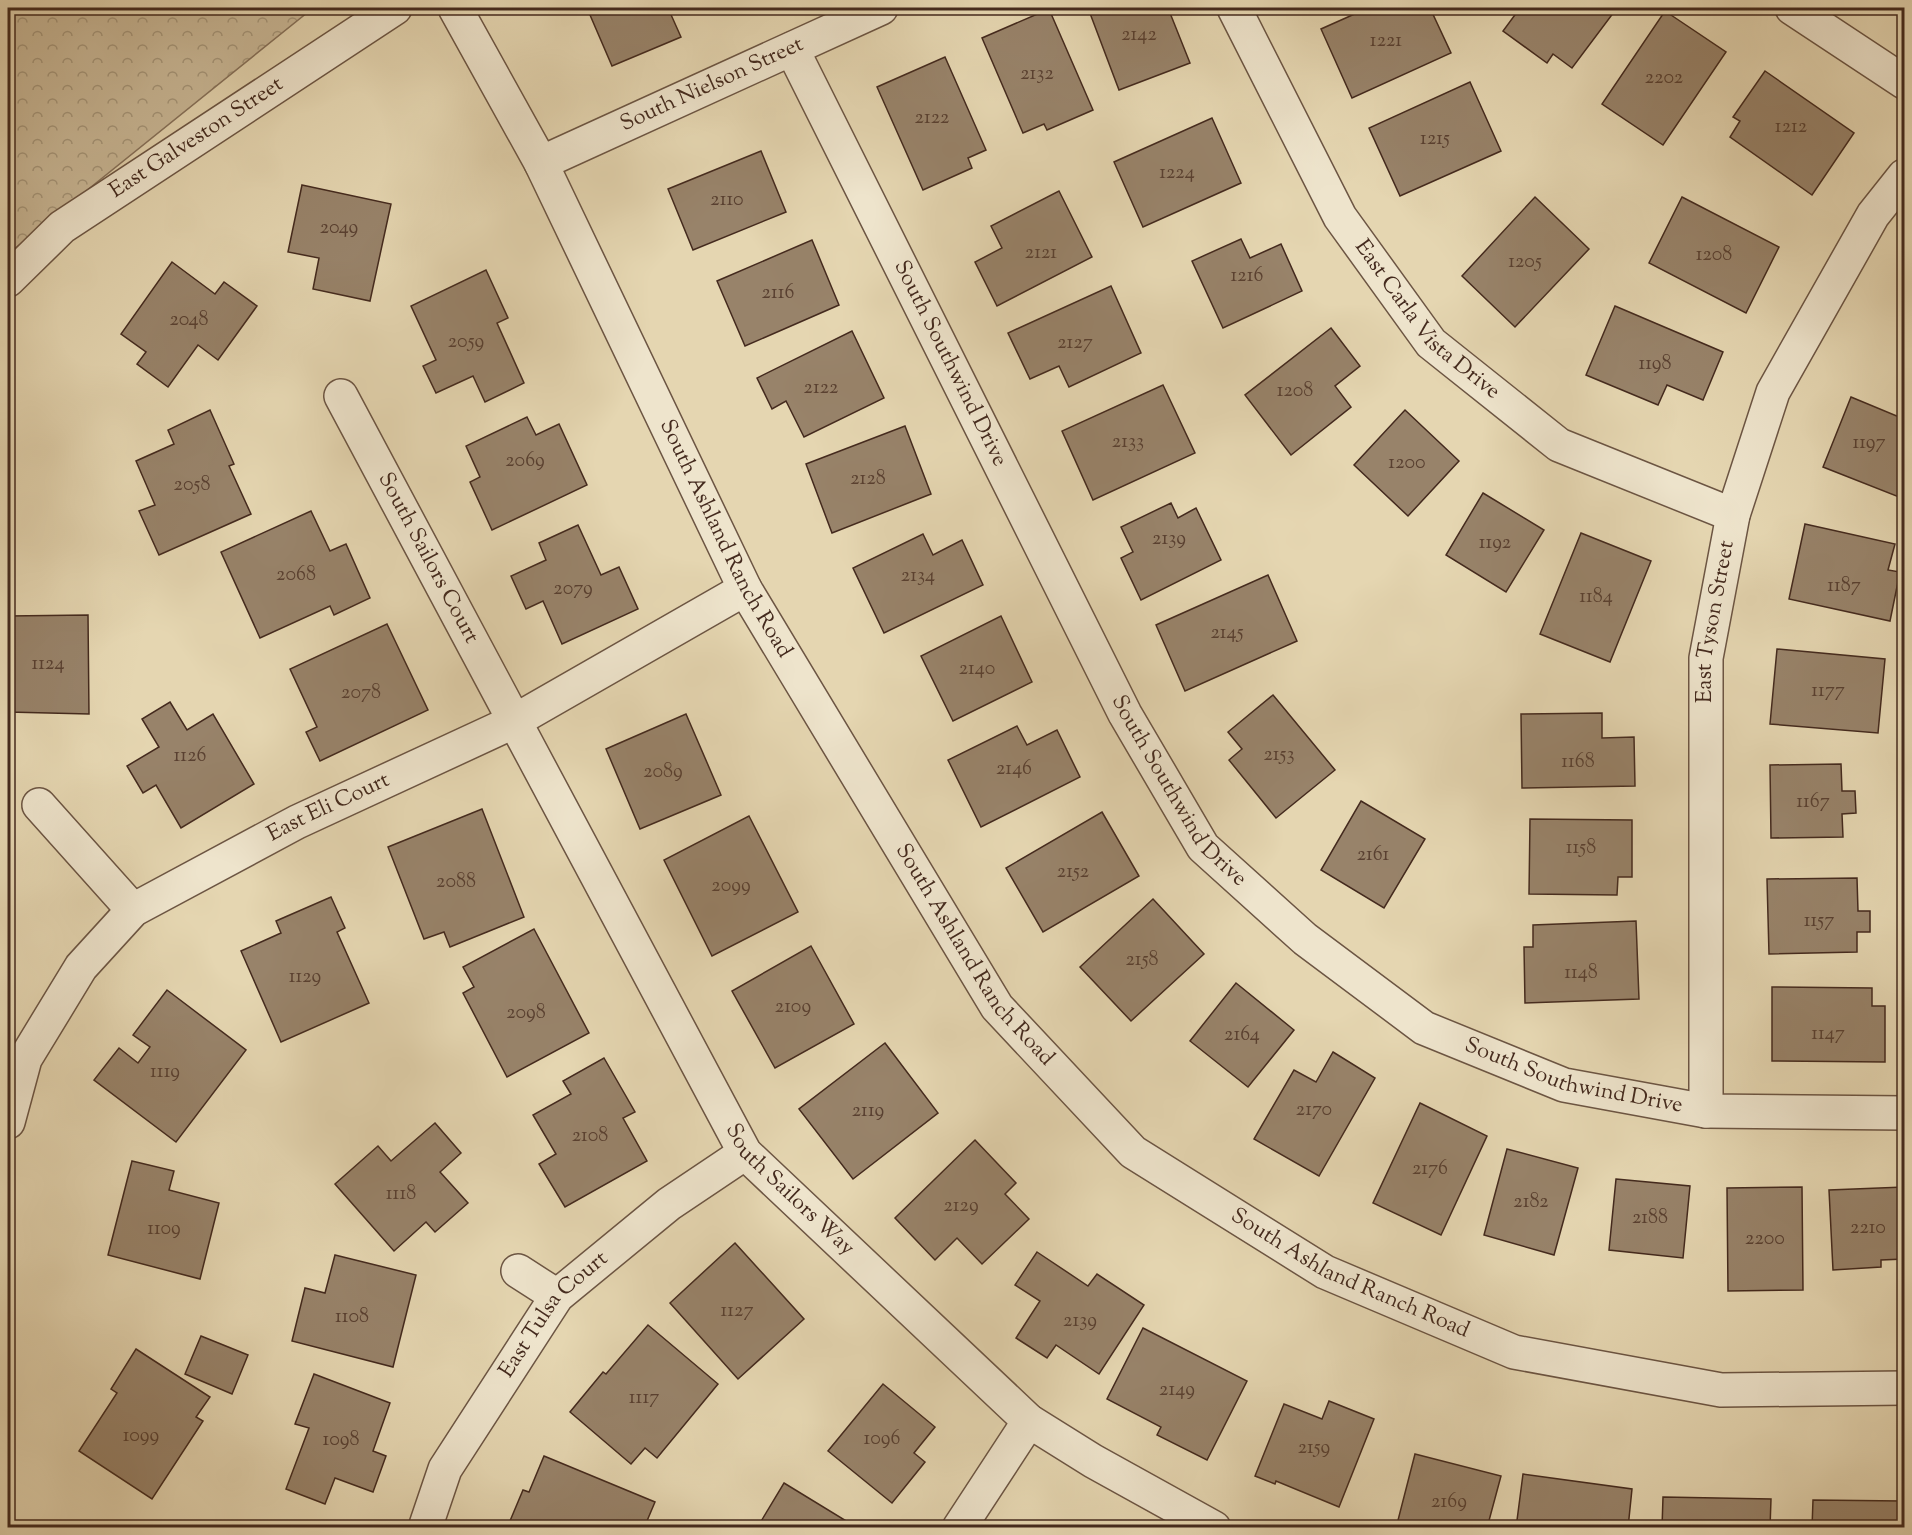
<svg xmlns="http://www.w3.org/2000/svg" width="1912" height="1535" font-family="'Sorts Mill Goudy',serif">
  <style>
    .park { fill: url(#park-crowns); stroke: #87725b; stroke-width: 1.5 }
    .building { fill: #98836a; stroke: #442a1e; stroke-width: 1.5 }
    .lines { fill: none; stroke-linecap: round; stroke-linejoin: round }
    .minor-casing { stroke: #6c5543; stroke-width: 36 }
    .minor { stroke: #eee4cc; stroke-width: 33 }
    .labels { text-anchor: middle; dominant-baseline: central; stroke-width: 5; stroke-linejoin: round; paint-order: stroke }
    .number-label { font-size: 20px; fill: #594031 }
    .street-label { font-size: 22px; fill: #442a1e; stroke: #eee4cc }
  </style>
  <defs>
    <pattern id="park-crowns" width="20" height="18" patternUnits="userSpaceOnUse" patternTransform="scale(1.5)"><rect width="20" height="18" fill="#cab998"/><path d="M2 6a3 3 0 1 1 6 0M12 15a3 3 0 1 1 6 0" fill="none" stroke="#a6977b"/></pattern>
  </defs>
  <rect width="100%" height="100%" fill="#e5d6b1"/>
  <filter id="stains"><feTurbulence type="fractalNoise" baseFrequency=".00333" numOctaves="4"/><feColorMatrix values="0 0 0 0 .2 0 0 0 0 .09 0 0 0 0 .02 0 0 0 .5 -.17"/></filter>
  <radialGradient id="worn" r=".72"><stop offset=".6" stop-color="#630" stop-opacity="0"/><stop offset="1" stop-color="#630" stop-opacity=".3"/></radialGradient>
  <!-- park -->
  <path class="park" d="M8,8H313L8,254Z"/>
  <!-- building -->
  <g class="building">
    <path d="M587,8H668L681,37L612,66Z"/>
    <path d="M1088,8H1168L1190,63L1119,90Z"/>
    <path d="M1368,8H1430L1451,53L1352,98L1321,29Z"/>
    <path d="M1520,8H1617L1572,68L1553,54L1547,63L1503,31Z"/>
    <path d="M1049,9L1093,110L1047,130L1044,124L1023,133L982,38Z"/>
    <path d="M1665,11L1726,52L1663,145L1602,104Z"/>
    <path d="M945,57L986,150L968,158L972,168L923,190L877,87Z"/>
    <path d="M1765,71L1854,133L1812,195L1730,137L1740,121L1733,117Z"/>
    <path d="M1470,82L1501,151L1400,196L1369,128Z"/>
    <path d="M1212,118L1241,183L1143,227L1114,162Z"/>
    <path d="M761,151L786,212L693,250L668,189Z"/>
    <path d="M302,185L391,204L370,301L313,289L319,258L288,252Z"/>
    <path d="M1059,191L1092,257L997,306L975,262L1002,248L991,226Z"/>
    <path d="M1535,197L1589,249L1515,327L1462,276Z"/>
    <path d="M1682,197L1779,247L1746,313L1649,263Z"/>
    <path d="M1241,239L1250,258L1281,244L1302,291L1223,328L1192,261Z"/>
    <path d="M812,240L839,305L745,346L717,281Z"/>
    <path d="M172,262L215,294L224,282L257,306L218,360L198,345L168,387L137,364L146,352L121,334Z"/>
    <path d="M486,270L508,318L497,323L524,383L485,402L473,376L436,393L423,366L436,360L411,306Z"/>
    <path d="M1111,286L1141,353L1069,387L1059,366L1030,379L1008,333Z"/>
    <path d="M1615,306L1723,352L1703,400L1667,385L1658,405L1586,375Z"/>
    <path d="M1331,328L1360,366L1335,386L1351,407L1291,455L1245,395Z"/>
    <path d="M852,331L884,398L804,437L786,401L772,409L757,378Z"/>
    <path d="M1163,385L1195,453L1093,500L1062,431Z"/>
    <path d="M1851,397L1904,419V499L1823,467Z"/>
    <path d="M210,410L234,464L229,466L251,514L159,555L139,511L155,505L136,461L174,444L168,430Z"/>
    <path d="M1405,410L1459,461L1408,516L1354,465Z"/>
    <path d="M527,417L536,435L559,424L587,485L492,530L470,482L480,477L466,446Z"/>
    <path d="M905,426L931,494L832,533L806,464Z"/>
    <path d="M1483,493L1544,530L1506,592L1446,555Z"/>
    <path d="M1171,503L1178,518L1196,508L1221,560L1141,600L1121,558L1133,552L1121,527Z"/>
    <path d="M311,511L330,551L346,544L370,598L334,615L330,606L260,638L221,552Z"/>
    <path d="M1805,524L1895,544L1888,570L1900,572L1890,621L1789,599Z"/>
    <path d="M578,525L601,575L619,567L638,609L562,644L543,601L526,609L511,576L546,560L539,543Z"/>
    <path d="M1581,533L1651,561L1610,662L1540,634Z"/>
    <path d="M923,534L933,555L962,540L983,585L884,633L853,568Z"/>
    <path d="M1268,575L1297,641L1185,691L1156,625Z"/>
    <path d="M88,615L89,714L8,712V616Z"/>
    <path d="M1001,616L1032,682L953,721L921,656Z"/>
    <path d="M387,624L428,710L320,761L306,732L317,727L290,669Z"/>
    <path d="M1777,649L1885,659L1878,733L1770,724Z"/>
    <path d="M1273,695L1335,770L1276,818L1229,760L1242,749L1228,732Z"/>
    <path d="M170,702L187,730L213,714L254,784L181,828L156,785L143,793L127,766L159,747L142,719Z"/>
    <path d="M1602,713V738L1634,737L1635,786L1522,788L1521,714Z"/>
    <path d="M686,714L721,795L640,829L606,749Z"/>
    <path d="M1017,726L1027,745L1057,730L1080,777L981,827L948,760Z"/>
    <path d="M1841,764L1842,791H1855L1856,813L1842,814L1843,837L1771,838L1770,765Z"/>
    <path d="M1361,801L1425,839L1384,908L1321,870Z"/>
    <path d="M482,809L524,917L450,947L444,932L424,939L388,847Z"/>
    <path d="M1102,812L1139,876L1043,932L1006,868Z"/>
    <path d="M749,816L798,912L712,956L664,860Z"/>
    <path d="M1530,819L1632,820V877H1618L1617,895L1529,894Z"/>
    <path d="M1857,878L1858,911H1870V932H1857V952L1769,954L1767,879Z"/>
    <path d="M331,897L345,928L337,932L369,1003L281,1042L241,951L281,933L276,921Z"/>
    <path d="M1153,899L1204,954L1131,1021L1080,967Z"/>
    <path d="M1636,921L1639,999L1525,1003L1524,947H1533V925Z"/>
    <path d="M534,929L589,1033L507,1077L463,993L474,987L463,967Z"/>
    <path d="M811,946L854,1024L775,1068L732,991Z"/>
    <path d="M1236,983L1294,1030L1248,1087L1190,1041Z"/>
    <path d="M1772,987L1872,988V1006H1885V1062L1772,1061Z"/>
    <path d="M167,990L246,1050L176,1142L94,1080L119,1048L138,1063L150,1047L133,1035Z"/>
    <path d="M885,1043L938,1113L853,1179L799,1109Z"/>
    <path d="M1333,1052L1375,1078L1319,1176L1254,1139L1294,1070L1316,1082Z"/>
    <path d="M604,1058L635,1112L623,1118L647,1161L565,1207L539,1164L556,1154L533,1115L571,1094L563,1081Z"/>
    <path d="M1420,1103L1487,1136L1441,1235L1373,1203Z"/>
    <path d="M435,1123L461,1153L440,1172L468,1203L435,1232L426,1222L394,1251L335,1184L378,1146L391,1161Z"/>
    <path d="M975,1140L1016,1183L1005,1194L1029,1219L982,1264L957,1238L935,1260L895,1218Z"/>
    <path d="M1507,1149L1578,1168L1554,1255L1484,1235Z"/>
    <path d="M132,1161L174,1171L169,1190L219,1203L200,1279L108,1255Z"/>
    <path d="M1616,1179L1690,1186L1683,1258L1609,1250Z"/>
    <path d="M1802,1187L1803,1290L1728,1291L1727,1188Z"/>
    <path d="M1904,1187V1259L1881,1260V1267L1833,1270L1829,1190Z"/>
    <path d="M735,1243L804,1319L738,1379L670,1303Z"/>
    <path d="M1037,1252L1088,1286L1097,1274L1144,1305L1099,1374L1056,1345L1047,1358L1016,1338L1040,1301L1015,1285Z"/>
    <path d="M335,1255L416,1275L393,1367L292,1341L305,1288L325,1293Z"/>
    <path d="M648,1325L718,1384L657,1458L645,1448L631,1464L570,1412L603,1372L606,1374Z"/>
    <path d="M1143,1328L1247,1381L1207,1460L1157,1435L1161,1427L1107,1399Z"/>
    <path d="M201,1336L248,1355L232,1394L185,1374Z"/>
    <path d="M136,1349L210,1397L196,1417L203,1421L152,1499L79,1451L117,1393L111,1389Z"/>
    <path d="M314,1374L390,1403L373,1451L386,1456L373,1492L335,1478L325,1504L286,1489L309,1428L295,1424Z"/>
    <path d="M883,1384L935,1427L914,1453L925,1462L892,1503L828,1451Z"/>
    <path d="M1329,1401L1374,1419L1339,1507L1276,1481L1275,1484L1255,1476L1284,1404L1322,1419Z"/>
    <path d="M1415,1454L1501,1476L1487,1528H1396Z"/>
    <path d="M544,1456L655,1502L644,1528H507L523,1490L529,1492Z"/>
    <path d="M8,1461L14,1465L8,1474Z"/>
    <path d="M1523,1474L1632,1489L1628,1528H1516Z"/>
    <path d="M784,1483L848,1522L845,1528H757Z"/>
    <path d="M1663,1497L1771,1499L1770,1528H1662Z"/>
    <path d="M1813,1500L1902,1501V1528H1812Z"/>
  </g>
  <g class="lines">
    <defs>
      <g id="minor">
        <path id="s1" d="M455,8L541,163L745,589L997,1007L1133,1152L1325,1272L1514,1352L1721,1390L1904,1388"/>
        <path id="s2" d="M1234,8L1340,217L1431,343L1559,445L1733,515"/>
        <path d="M1792,8L1904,82"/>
        <path id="s3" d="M792,49L1125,714L1203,847L1305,939L1424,1028L1564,1085L1706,1111L1904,1113"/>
        <path id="s4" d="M541,163L881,8"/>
        <path id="s5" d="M8,280L62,227L395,8"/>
        <path id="s6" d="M341,396L745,1153L1029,1421L1093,1461L1214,1528"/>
        <path d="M39,805L133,910"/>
        <path id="s7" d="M1706,1111V658L1733,515L1773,392L1873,215L1904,176"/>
        <path id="s8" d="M8,1122L25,1059L81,967L133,910L297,822L513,722L745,589"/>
        <path d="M518,1271L557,1296"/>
        <path id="s9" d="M425,1528L445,1469L557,1296L669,1204L745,1153"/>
        <path d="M959,1528L1029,1421"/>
      </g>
    </defs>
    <!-- minor casing -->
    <use href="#minor" class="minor-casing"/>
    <!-- minor -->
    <use href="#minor" class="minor"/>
  </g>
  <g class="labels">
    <!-- number labels -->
    <g class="number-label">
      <text x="1139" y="35">2142</text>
      <text x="1386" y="41">1221</text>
      <text x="1037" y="74">2132</text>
      <text x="1664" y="78">2202</text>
      <text x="932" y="118">2122</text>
      <text x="1791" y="127">1212</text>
      <text x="1435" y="139">1215</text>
      <text x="1177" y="173">1224</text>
      <text x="727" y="200">2110</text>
      <text x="339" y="228">2049</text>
      <text x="1041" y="253">2121</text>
      <text x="1714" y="255">1208</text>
      <text x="1525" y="262">1205</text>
      <text x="1247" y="276">1216</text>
      <text x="778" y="293">2116</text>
      <text x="189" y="320">2048</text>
      <text x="466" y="342">2059</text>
      <text x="1075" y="343">2127</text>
      <text x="1655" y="364">1198</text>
      <text x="821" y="388">2122</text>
      <text x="1295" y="391">1208</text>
      <text x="1128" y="442">2133</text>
      <text x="1869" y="443">1197</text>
      <text x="525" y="461">2069</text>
      <text x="1407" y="463">1200</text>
      <text x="868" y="479">2128</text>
      <text x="192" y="485">2058</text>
      <text x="1169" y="539">2139</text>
      <text x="1495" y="543">1192</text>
      <text x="296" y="575">2068</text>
      <text x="918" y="576">2134</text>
      <text x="1844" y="586">1187</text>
      <text x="573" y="589">2079</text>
      <text x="1596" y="597">1184</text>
      <text x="1227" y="633">2145</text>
      <text x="48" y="664">1124</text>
      <text x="977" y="669">2140</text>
      <text x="1828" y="691">1177</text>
      <text x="361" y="693">2078</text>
      <text x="1279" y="755">2153</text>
      <text x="190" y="756">1126</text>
      <text x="1578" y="762">1168</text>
      <text x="1014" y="769">2146</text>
      <text x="663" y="772">2089</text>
      <text x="1813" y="802">1167</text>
      <text x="1581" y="848">1158</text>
      <text x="1373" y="855">2161</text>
      <text x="1073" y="872">2152</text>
      <text x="456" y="882">2088</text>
      <text x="731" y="886">2099</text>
      <text x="1819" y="921">1157</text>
      <text x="1142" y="960">2158</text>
      <text x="1581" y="973">1148</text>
      <text x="305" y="977">1129</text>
      <text x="793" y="1007">2109</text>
      <text x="526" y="1013">2098</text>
      <text x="1828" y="1034">1147</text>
      <text x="1242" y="1035">2164</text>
      <text x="165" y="1072">1119</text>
      <text x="1314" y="1110">2170</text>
      <text x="868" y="1111">2119</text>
      <text x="590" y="1136">2108</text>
      <text x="1430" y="1169">2176</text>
      <text x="401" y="1194">1118</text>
      <text x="1531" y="1202">2182</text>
      <text x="961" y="1206">2129</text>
      <text x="1650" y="1218">2188</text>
      <text x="1868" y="1228">2210</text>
      <text x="164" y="1229">1109</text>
      <text x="1765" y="1239">2200</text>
      <text x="737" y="1311">1127</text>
      <text x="352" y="1317">1108</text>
      <text x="1080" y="1321">2139</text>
      <text x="1177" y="1390">2149</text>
      <text x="644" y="1398">1117</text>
      <text x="141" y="1436">1099</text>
      <text x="882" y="1439">1096</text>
      <text x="341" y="1440">1098</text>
      <text x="1314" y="1448">2159</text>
      <text x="1449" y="1502">2169</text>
    </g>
    <!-- street labels -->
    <g class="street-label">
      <text stroke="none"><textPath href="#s4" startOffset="188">South Nielson Street</textPath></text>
      <text stroke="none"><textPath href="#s5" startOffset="237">East Galveston Street</textPath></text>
      <text stroke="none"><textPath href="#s2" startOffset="370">East Carla Vista Drive</textPath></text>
      <text stroke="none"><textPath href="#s3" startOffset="352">South Southwind Drive</textPath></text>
      <text stroke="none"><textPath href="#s1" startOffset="596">South Ashland Ranch Road</textPath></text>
      <text stroke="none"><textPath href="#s6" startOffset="184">South Sailors Court</textPath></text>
      <text stroke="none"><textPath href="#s7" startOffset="490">East Tyson Street</textPath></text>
      <text stroke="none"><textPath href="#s3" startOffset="838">South Southwind Drive</textPath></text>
      <text stroke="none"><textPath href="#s8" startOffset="471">East Eli Court</textPath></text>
      <text stroke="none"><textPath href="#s1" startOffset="1082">South Ashland Ranch Road</textPath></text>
      <text stroke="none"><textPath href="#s3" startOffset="1342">South Southwind Drive</textPath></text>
      <text stroke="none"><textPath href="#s6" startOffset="915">South Sailors Way</textPath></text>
      <text stroke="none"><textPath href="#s1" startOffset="1586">South Ashland Ranch Road</textPath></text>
      <text stroke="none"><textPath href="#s9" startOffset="252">East Tulsa Court</textPath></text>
    </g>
  </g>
  <!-- margin -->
  <rect width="1912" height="1535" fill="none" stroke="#e5d6b1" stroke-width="30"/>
  <rect x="9" y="9" width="1894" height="1517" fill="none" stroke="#442a1e" stroke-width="3"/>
  <rect x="15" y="15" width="1882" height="1505" fill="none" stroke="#442a1e" stroke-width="1.5"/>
  <rect width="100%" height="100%" filter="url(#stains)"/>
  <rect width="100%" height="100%" fill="url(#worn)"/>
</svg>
